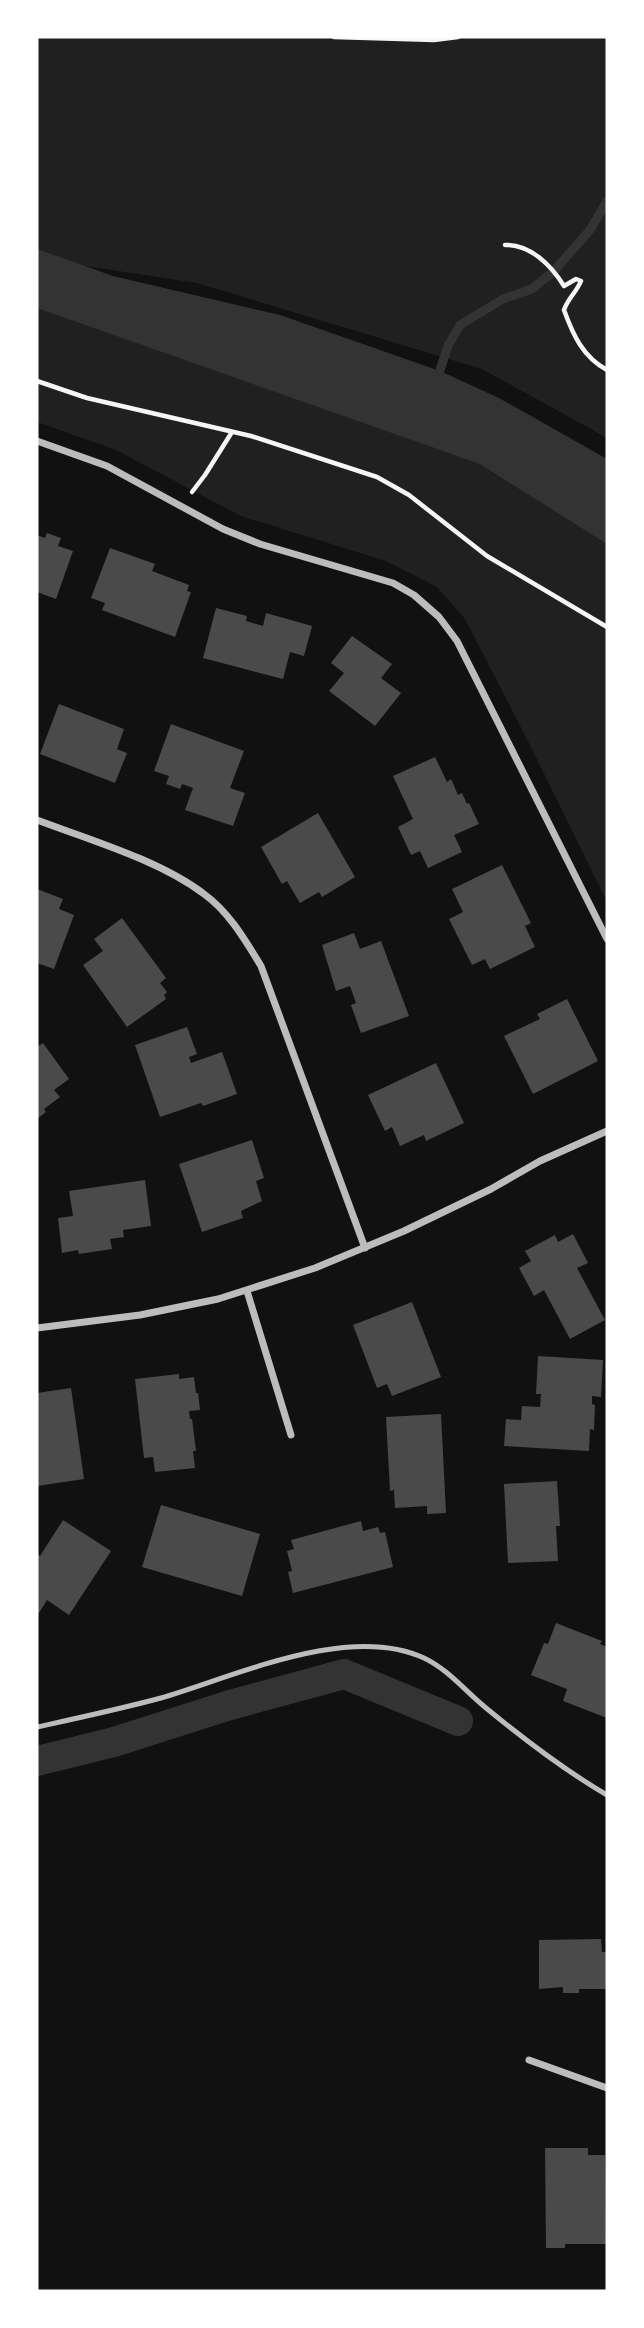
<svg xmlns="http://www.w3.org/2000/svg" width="644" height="2328" font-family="'Public Sans',sans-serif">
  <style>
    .green { fill: #202020 }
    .water { fill: #333 }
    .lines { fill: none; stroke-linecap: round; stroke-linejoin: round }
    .stream { stroke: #333; stroke-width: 9 }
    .canal { stroke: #333; stroke-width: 30 }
    .building { fill: #4a4a4a }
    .path { stroke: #f5f5f5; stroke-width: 4.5 }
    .service { stroke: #bcbcbc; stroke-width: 5 }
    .minor { stroke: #bcbcbc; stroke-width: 7 }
  </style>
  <rect width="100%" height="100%" fill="#111"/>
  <!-- green -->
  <g class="green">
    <path d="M37,37H607V438L482,369L197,283L52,261L37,254Z"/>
    <path d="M37,302L154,337L607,513V902L529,743L465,619L437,587L386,561L241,516L116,450L37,422Z"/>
  </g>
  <!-- water -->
  <path class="water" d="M37,249L113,276L280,315L440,371L499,398L607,459V544L480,464L37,308Z"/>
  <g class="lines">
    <!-- stream -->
    <path class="stream" d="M436,382L448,346L460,325L503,299L532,289L553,272L590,230L607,201"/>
    <!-- canal -->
    <path class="canal" d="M37,1761L114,1742L230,1705L344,1674L458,1721"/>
  </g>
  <!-- building -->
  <g class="building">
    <path d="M47,533L61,538L58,546L73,551L56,599L37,592V535L45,538Z"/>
    <path d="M110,548L155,564L152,571L189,585L187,591L191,592L175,637L102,610L105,603L91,598Z"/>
    <path d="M216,608L247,616L246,621L263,626L266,613L312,626L304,656L290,652L283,679L203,658Z"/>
    <path d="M352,636L392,664L381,678L401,693L375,726L329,691L344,673L331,663Z"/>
    <path d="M59,704L124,729L117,749L127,753L115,783L40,754Z"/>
    <path d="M171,724L244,751L230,788L245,793L233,826L185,810L193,788L182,784L180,789L166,784L169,776L154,771Z"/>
    <path d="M435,757L447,782L451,779L458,795L462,793L467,804L469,803L479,824L454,835L462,852L428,868L420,851L411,855L398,827L413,819L393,776Z"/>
    <path d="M318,813L355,877L322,897L319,892L300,903L287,881L282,884L261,847Z"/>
    <path d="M502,865L531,923L525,926L535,947L490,969L485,959L472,965L449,919L463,912L452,889Z"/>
    <path d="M37,889L63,899L59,909L74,915L54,969L37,963Z"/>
    <path d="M122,918L166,978L160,983L167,992L164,995L166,999L127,1027L83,965L103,951L94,939Z"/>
    <path d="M354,933L360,949L381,941L409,1016L361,1033L351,1005L356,1003L350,986L336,991L322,945Z"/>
    <path d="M567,999L598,1061L533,1094L504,1036L540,1019L537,1014Z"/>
    <path d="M187,1027L197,1054L189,1057L191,1063L222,1052L237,1094L203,1106L201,1103L160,1117L135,1045Z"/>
    <path d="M43,1043L69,1079L54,1090L60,1097L44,1109L46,1112L37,1119V1047Z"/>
    <path d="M436,1063L464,1123L426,1141L424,1135L400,1146L392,1127L385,1131L368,1095Z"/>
    <path d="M252,1140L264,1178L256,1181L262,1201L241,1211L243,1218L202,1232L179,1164Z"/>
    <path d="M145,1180L151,1226L123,1230L124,1237L110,1239L112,1249L79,1254L78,1250L62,1253L58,1218L73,1216L69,1191Z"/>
    <path d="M573,1234L588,1263L577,1268L605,1320L570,1339L544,1290L534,1296L519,1268L531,1261L525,1251L555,1235L558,1242Z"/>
    <path d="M412,1302L441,1377L392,1396L387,1384L377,1388L353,1325Z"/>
    <path d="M538,1356L603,1360L601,1397L592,1396V1404L595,1405L594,1430L590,1429L589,1451L504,1446L506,1419L521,1420L522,1406L540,1407L541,1394H536Z"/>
    <path d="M179,1374V1379L194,1377L196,1393H198L200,1410L189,1411L190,1419H192L196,1451H193L195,1468L155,1472L153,1457L144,1458L135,1379Z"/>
    <path d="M71,1388L84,1479L37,1486V1393Z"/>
    <path d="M441,1414L446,1513L427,1514V1506L395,1508L394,1490L390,1491L386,1417Z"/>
    <path d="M557,1481L560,1526H556L558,1561L508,1563L504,1484Z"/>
    <path d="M161,1505L260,1534L242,1596L142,1567Z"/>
    <path d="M63,1520L111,1551L69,1615L47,1600L39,1613L37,1612V1554L40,1556Z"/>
    <path d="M361,1521L363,1531L378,1527L380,1533L385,1532L393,1567L293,1593L288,1572L292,1571L287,1551L294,1549L291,1540Z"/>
    <path d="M556,1623L602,1641L600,1644L607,1647V1718L563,1701L567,1689L531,1675L544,1643L548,1644Z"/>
    <path d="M601,1939L602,1952H607V1989H579V1993H563V1987L539,1989V1940Z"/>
    <path d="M545,2148H588V2155H605L606,2244H565V2248H546Z"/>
  </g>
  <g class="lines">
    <!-- path -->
    <g class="path">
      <path d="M334,37L434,40L458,37"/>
      <path d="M505,245C530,244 551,265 564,286L576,279L581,281C576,293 568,298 564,310C573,335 583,357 607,370"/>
      <path d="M37,381L87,398L251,436L377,477L409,495L487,556L607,627"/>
      <path d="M192,492L205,475L232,432"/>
    </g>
    <!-- service -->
    <path class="service" d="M37,1727C78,1718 120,1709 161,1698C236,1676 349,1623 424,1658C449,1670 465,1691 486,1708C525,1740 564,1770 607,1795"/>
    <!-- minor -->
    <g class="minor">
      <path d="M37,441L107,466L223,529L260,544L393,583L414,595L439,617L457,641L607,939"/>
      <path d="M37,820C90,840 159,860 204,894C229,912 245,940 261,966L365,1248"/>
      <path d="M247,1291L291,1435"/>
      <path d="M37,1328L140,1315L218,1299L315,1268L404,1231L491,1189L540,1161L607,1131"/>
      <path d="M529,2060L607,2088"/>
    </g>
  </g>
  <!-- border -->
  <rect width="644" height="2328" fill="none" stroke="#ffffff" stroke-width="77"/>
</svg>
